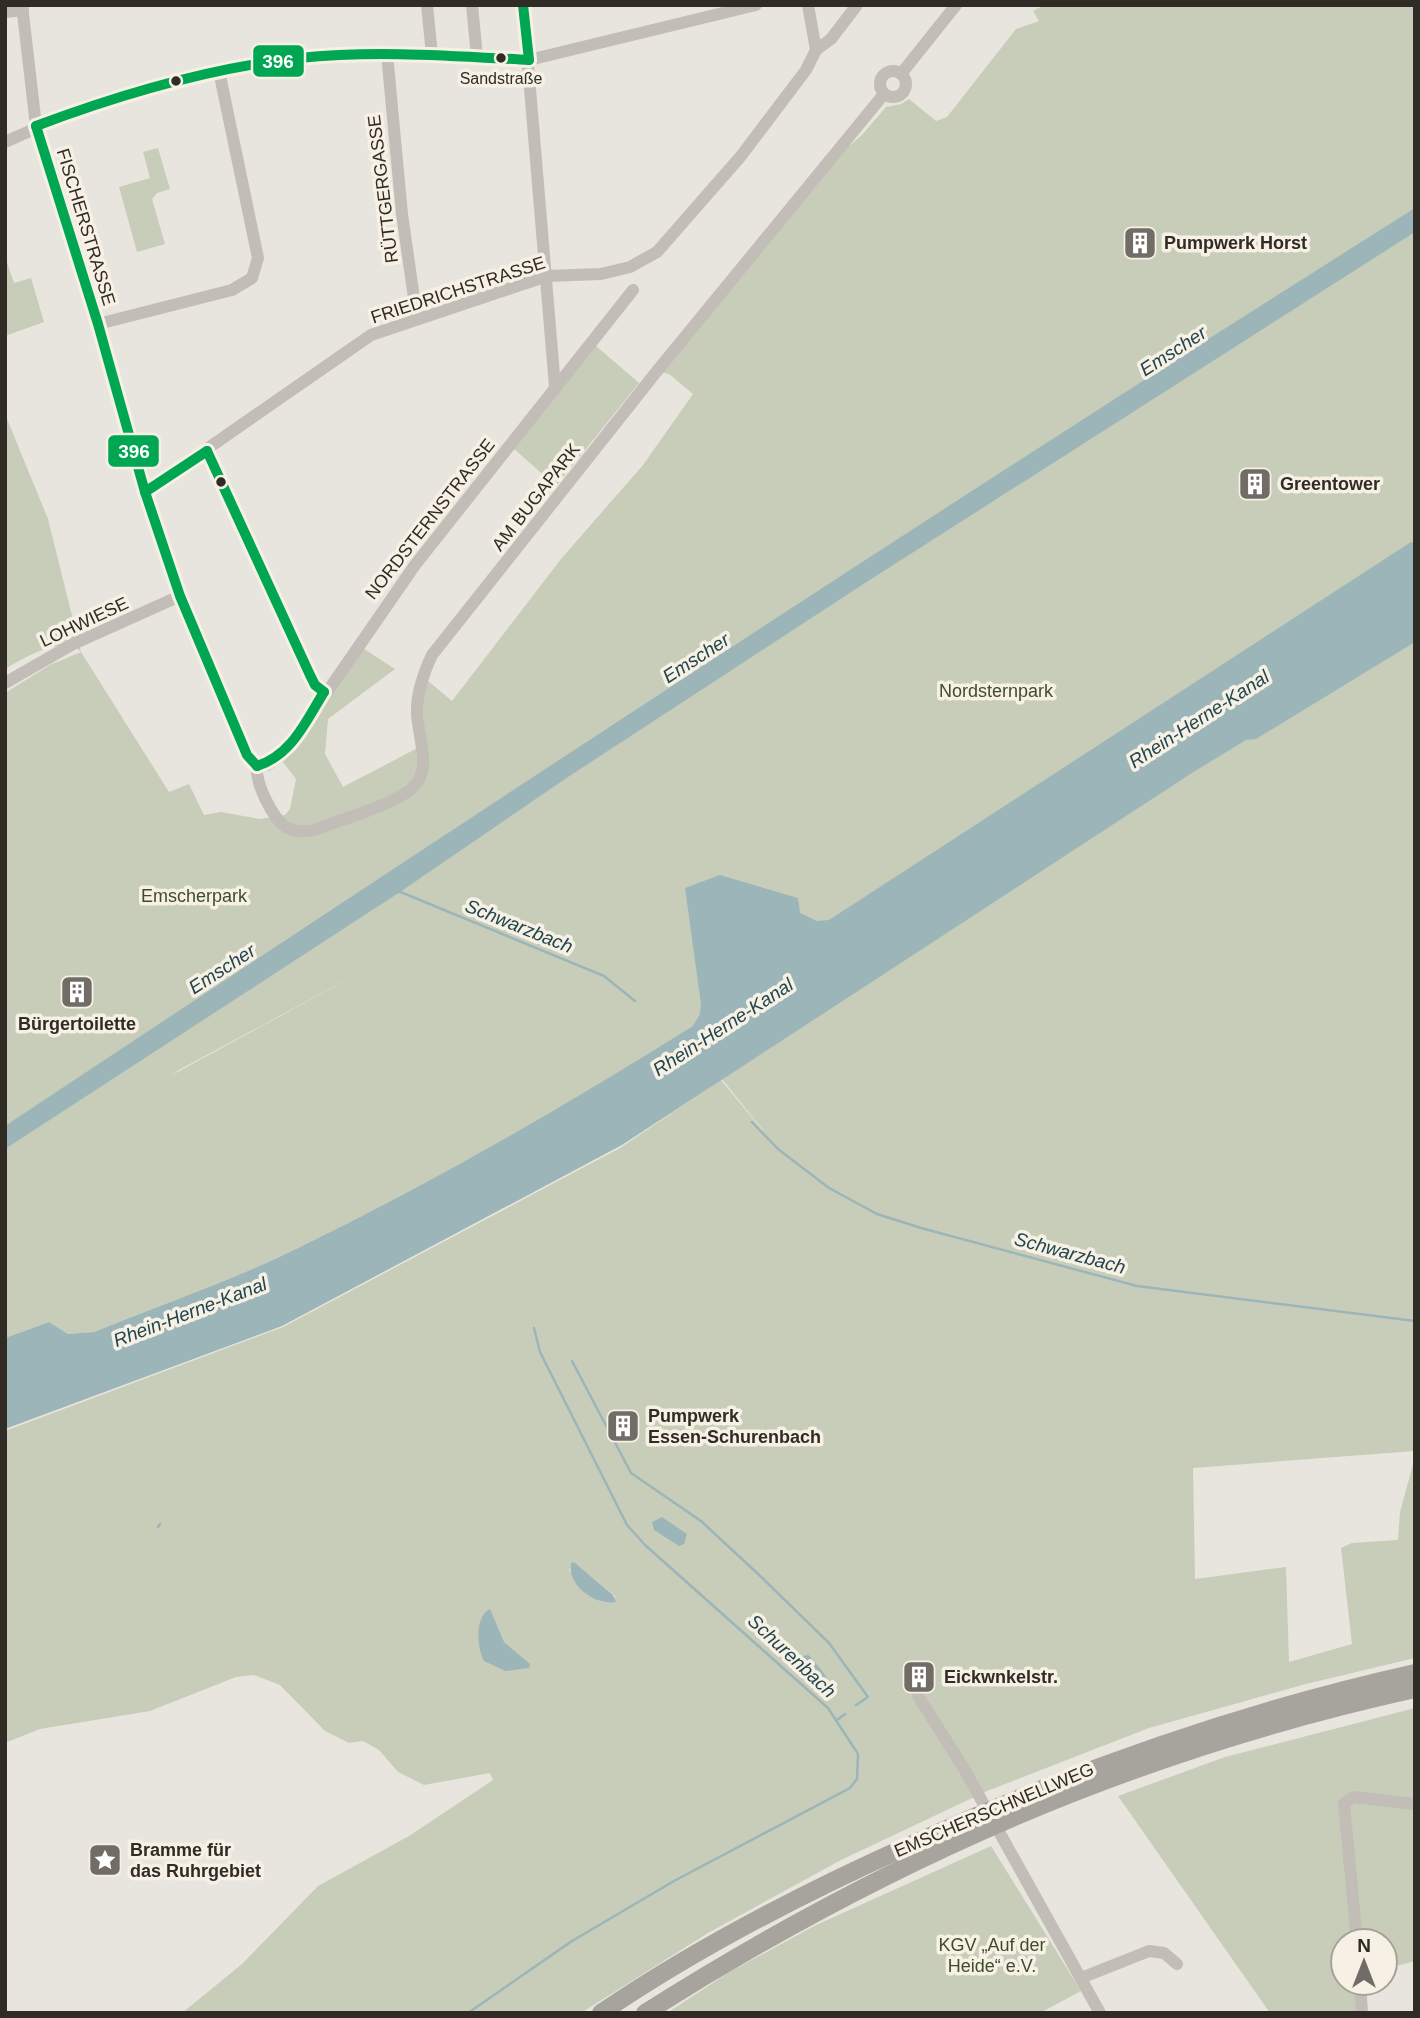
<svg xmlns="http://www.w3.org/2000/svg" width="1420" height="2018" font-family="Arial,sans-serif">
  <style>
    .green { fill: #c8cdb9; fill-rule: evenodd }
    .water { fill: #9cb5b8 }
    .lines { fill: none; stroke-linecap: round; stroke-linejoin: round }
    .stream { stroke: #9cb5b8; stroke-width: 2.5 }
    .minor { stroke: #c2bdb7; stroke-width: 12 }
    .highway { stroke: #a7a49d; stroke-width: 18 }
    .bus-1-casing { stroke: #f6f0e5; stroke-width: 16 }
    .bus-1 { stroke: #00a651; stroke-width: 10 }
    .bus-dot { fill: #312b26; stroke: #f6f0e5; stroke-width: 2.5 }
    .labels { text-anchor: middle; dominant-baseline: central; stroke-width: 7; stroke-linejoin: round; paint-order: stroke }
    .bus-label { font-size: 16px; fill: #312b26; stroke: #f6f0e5 }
    .street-label { font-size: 18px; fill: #312b26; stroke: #f6f0e5 }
    .poi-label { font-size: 18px; font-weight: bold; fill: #312b26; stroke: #f6f0e5; text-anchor: start }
    .park-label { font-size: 18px; fill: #3e4c2d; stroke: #f6f0e5 }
    .water-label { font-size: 19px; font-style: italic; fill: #22464d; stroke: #f6f0e5 }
    .line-badge { stroke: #f6f0e5; stroke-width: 2.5 }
    .badge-label { font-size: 19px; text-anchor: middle; font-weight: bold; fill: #fff }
  </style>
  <rect width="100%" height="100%" fill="#e8e5de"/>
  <!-- green -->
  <g class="green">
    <path d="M1044,5H1415V1451L1193,1468L1195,1579L1286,1567L1289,1662L1352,1644L1341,1548L1352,1543L1398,1540L1400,1512L1415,1457V1658L1306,1684L1149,1728L987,1791L841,1860L708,1933L581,2013H182L242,1964L318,1886L409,1836L493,1780L490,1773L424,1785L398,1772L379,1750L363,1741L349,1743L325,1731L280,1685L254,1675L236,1677L150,1711L40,1729L5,1743V1431L283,1327L620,1148L721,1080L779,1150L684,1032C560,1111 432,1183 300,1247C234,1280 162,1304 94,1332L68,1334L49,1322L5,1338V693L50,665L81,652L73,644C46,646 28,655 5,669V414L48,519L81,652L169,792L189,784L204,815L221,812L260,819L285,815L290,809L296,779L282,761L361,647L395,669L328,719L325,754L343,787L425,744L421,701L427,680L452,701L561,559L643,465L693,394L669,374L657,371L827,164L861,136L886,107L901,104L909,99L936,121L947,117L1016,29L1039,21L1033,11ZM415,943L398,952L172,1075L179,1070ZM574,1562L616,1597L603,1602L581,1589L569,1570ZM809,1655L830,1684L825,1689L800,1662Z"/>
    <path d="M158,148L170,189L157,193L152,199L165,244L137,252L119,187L150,178L143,152Z"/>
    <path d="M5,256L14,283L31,278L44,322L5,336Z"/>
    <path d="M596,346L639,383L556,486L513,448Z"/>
    <path d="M1415,1708V1961L1385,1969V1941H1343V1983H1356L1357,2013H1270L1118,1796L1225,1757Z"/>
    <path d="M991,1846L1081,1991L1040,2013H667L728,1973L814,1926Z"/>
  </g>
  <!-- water -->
  <g class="water">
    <path d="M1415,208V232L865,583L568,777L400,892L5,1149V1126C472,816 941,507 1415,208Z"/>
    <path d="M1411,542L1415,543V642L1256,739L1246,740L1195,771L622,1145L282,1326L5,1429V1338L49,1322L68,1334L94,1332C162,1304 234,1280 300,1247C436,1181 565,1106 693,1026L700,1014L701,1004L685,888L720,875L798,898L800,913L817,921L829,920Z"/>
    <path d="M662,1517L687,1534L684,1544L679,1546L654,1530L652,1522Z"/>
    <path d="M574,1562L613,1595L616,1602C596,1606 566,1585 571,1563Z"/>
    <path d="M490,1609L504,1642L530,1664L529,1668L505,1671L484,1661C477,1648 474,1617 490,1609Z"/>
    <path d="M809,1655C816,1665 831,1677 829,1689L821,1685L800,1662L802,1656Z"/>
  </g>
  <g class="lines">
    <!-- stream -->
    <g class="stream">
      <path d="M398,891L604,976L635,1001"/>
      <path d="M752,1122L778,1149L829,1188L877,1214L921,1228L1137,1286L1415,1321"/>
      <path d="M572,1361L631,1473L701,1521L757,1573L829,1643L868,1697L856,1705"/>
      <path d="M158,1527L160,1524"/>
      <path d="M837,1720L845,1714"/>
      <path d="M468,2013L572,1941L674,1881L850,1788L857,1779L858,1754L828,1708L645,1545L627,1525L540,1352L534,1328"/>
    </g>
    <!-- minor -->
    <g class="minor">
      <path d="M22,5L36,126L98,324L145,492L180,596L247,755L257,766"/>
      <path d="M427,5L432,55"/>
      <path d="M472,5L477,57"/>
      <path d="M523,5L555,387"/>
      <path d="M808,5L816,50"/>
      <path d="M5,12L23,10"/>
      <path d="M387,54L402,214L417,319"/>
      <circle cx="893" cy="84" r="13"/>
      <path d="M901,74L956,5"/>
      <path d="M5,142L89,105L172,81L219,71L299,58L343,55H432L529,60L756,5"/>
      <path d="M98,324L232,290L252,278L258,258L219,71"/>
      <path d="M207,451L310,675L315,685L324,692"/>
      <path d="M145,492L371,335L547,276L601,274L630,267L657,252L741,156L806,70L816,50L831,39L857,5"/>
      <path d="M5,683L73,644L180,596"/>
      <path d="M257,766C255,782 272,818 286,827C295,832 305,832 314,830C342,819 387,807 410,790C436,771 415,733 417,707C418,688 424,672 432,655L657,371L884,94"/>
      <path d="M257,766L267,765L285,753L415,565L633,290"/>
      <path d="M918,1696L963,1767L1100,2013"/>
      <path d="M1357,1941L1344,1804L1353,1797L1415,1804"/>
      <path d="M1081,1978L1149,1951L1164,1953L1177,1964"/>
      <path d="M1360,1983L1362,2013"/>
    </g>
    <!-- highway -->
    <g class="highway">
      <path d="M601,2013C698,1947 801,1894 908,1846C1071,1772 1240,1712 1415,1673"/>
      <path d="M645,2013C888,1859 1133,1751 1415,1689"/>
    </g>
    <defs>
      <g id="bus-1">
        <path d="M523,5L529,60"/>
        <path d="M36,126L98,324L145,492L180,596L247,755L257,766"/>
        <path d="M36,126C121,94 209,68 299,58C376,50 453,56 529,60"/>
        <path d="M207,451L310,675L315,685L324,692"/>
        <path d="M145,492L207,451"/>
        <path d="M257,766C292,755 306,721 324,692"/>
      </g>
    </defs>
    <!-- bus-1 casing -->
    <use href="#bus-1" class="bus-1-casing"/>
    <!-- bus-1 -->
    <use href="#bus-1" class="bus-1"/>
  </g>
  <!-- icons -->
  <defs>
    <symbol id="building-square" viewBox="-11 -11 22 22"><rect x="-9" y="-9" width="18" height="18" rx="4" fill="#716c66" stroke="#f6f0e5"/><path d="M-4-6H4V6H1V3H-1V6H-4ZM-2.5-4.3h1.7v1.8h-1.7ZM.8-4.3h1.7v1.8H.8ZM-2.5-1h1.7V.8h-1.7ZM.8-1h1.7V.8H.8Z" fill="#fff"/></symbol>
    <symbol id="sight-square" viewBox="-11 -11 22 22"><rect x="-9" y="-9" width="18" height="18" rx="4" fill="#716c66" stroke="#f6f0e5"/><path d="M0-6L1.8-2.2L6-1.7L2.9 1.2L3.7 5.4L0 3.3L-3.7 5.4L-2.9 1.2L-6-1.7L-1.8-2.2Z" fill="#fff"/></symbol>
  </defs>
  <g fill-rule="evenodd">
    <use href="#building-square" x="1121" y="224" width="38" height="38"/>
    <use href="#building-square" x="1236" y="465" width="38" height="38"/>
    <use href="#building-square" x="58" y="973" width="38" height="38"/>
    <use href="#building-square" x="604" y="1407" width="38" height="38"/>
    <use href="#building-square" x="900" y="1658" width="38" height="38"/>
    <use href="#sight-square" x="86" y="1841" width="38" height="38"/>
  </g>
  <!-- markers -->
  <g class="bus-dot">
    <circle cx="501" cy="58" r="6"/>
    <circle cx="176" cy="81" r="6"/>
    <circle cx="221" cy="482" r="6"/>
  </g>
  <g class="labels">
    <!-- bus labels -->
    <g class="bus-label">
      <text x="501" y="78">Sandstraße</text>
    </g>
    <!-- street labels -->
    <g class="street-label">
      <text transform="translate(383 189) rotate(-97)">RÜTTGERGASSE</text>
      <text transform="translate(86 227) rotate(73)">FISCHERSTRASSE</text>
      <text transform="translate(458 290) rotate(-18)">FRIEDRICHSTRASSE</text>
      <text transform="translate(536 497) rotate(-52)">AM BUGAPARK</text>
      <text transform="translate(430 519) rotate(-52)">NORDSTERNSTRASSE</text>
      <text transform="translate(84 622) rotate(-25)">LOHWIESE</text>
      <text transform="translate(994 1810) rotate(-23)">EMSCHERSCHNELLWEG</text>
    </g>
    <!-- poi labels -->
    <g class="poi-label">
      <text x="1164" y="243">Pumpwerk Horst</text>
      <text x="1280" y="484">Greentower</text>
      <text x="77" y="1024" text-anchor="middle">Bürgertoilette</text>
      <text x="648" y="1416">Pumpwerk<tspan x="648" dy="21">Essen-Schurenbach</tspan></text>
      <text x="944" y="1677">Eickwnkelstr.</text>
      <text x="130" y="1850">Bramme für<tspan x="130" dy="21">das Ruhrgebiet</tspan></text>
    </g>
    <!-- park labels -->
    <g class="park-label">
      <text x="996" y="691">Nordsternpark</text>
      <text x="194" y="896">Emscherpark</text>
      <text x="992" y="1945">KGV „Auf der<tspan x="992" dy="21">Heide“ e.V.</tspan></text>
    </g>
    <!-- water labels -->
    <g class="water-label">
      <text transform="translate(1173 351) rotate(-33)">Emscher</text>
      <text transform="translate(696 658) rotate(-33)">Emscher</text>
      <text transform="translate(1199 719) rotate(-33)">Rhein-Herne-Kanal</text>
      <text transform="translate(519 926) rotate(22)">Schwarzbach</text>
      <text transform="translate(222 969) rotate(-33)">Emscher</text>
      <text transform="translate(723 1027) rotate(-33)">Rhein-Herne-Kanal</text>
      <text transform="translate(1070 1253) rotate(15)">Schwarzbach</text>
      <text transform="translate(190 1312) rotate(-21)">Rhein-Herne-Kanal</text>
      <text transform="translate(792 1656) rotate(43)">Schurenbach</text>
    </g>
  </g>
  <g class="line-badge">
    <rect x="252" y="44" width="53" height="34" rx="7" fill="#00a651"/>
    <rect x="107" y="434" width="53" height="34" rx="7" fill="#00a651"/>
  </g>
  <g class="badge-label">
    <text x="278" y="68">396</text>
    <text x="134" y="458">396</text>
  </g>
  <!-- border -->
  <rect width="1420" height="2018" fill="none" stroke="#312b26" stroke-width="14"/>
  <!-- north arrow -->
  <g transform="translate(1364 1962)"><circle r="33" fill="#f6f0e5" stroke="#a7a199" stroke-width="2"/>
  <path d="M0-5L12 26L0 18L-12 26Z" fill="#716c66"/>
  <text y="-10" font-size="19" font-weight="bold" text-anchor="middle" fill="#312b26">N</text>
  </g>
</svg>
